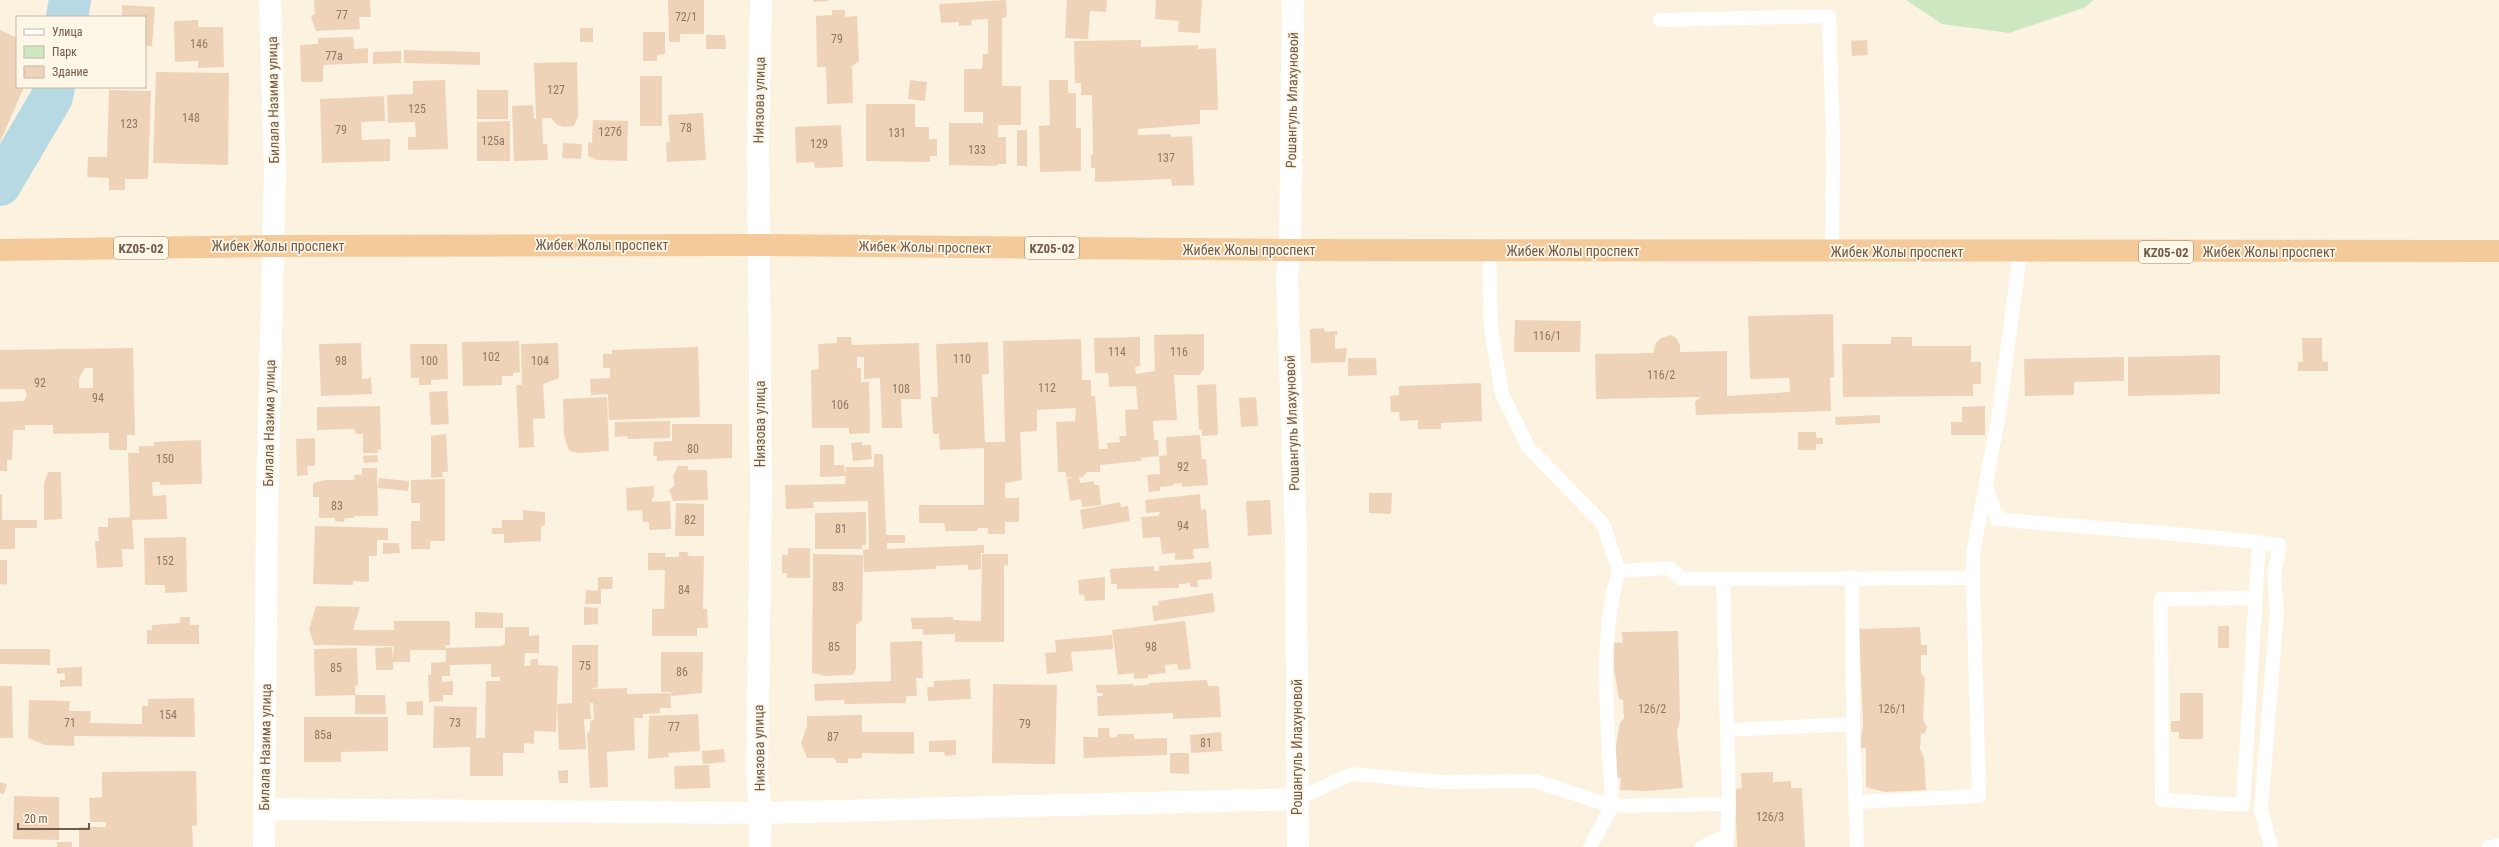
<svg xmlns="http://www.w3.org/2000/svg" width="2499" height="847" font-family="'Roboto Condensed',sans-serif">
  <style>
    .green { fill: #cde7c0 }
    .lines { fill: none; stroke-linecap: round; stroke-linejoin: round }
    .river { stroke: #b6d9e3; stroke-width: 42 }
    .building { fill: #efd3b9; fill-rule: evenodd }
    .service { stroke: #fff; stroke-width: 14 }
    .minor { stroke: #fff; stroke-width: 22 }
    .tertiary { stroke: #fff; stroke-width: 22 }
    .trunk { stroke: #f5ca9a; stroke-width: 22 }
    .labels { text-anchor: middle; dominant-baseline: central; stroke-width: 3.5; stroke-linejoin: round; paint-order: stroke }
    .number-label { font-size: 12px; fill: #907865 }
    .shield { fill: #fef6e6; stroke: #9b8978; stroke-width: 1 }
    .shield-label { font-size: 13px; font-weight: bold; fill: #705a49 }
    .street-label { font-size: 14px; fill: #705a49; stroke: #fef6e6 }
  </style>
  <rect width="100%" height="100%" fill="#fbf2e0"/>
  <!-- green -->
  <path class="green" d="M1906,0H2093L2086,7L2009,33L1942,24Z"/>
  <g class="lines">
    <!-- river -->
    <g class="river">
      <path d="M67,17L70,0"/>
      <path d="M0,185L52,97L54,87"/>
    </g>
  </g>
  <!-- building -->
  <g class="building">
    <path d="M314,0H370L371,17H359L360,29L316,31L311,17L315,13Z"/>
    <path d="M668,0H704V34H680V42H669Z"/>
    <path d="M813,0H828V1L813,2Z"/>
    <path d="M1006,0L1007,17L1002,18V86H1021V125H998V137H1006V164H997V166L949,165V123H982L983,126V112H964V69H982L983,54H988V19L971,20L972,25L959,26V22L941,23L939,4Z"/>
    <path d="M1067,0H1107L1106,12L1090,11L1088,39L1065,38Z"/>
    <path d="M1156,0H1202L1200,33L1178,32L1179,21L1155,19Z"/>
    <path d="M122,5L155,7L152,46H145V17H122Z"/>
    <path d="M832,10H845V17L857,16L859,61L852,66L853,103L827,104L826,67H817L816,16L832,15Z"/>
    <path d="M198,20V27H223L224,67L198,68V61L175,62L174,21Z"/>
    <rect x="580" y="28" width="13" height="14"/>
    <path d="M0,30L17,38V87H24L0,142Z"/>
    <path d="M643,32H665V54L657,55V61H643Z"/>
    <path d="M706,35H725L726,49H706Z"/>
    <path d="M353,37L354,49L368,48V63L323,65V82H301L300,45L318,44V38Z"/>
    <path d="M1141,40V47L1198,45V49L1216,48L1218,110H1200V124L1138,129V135L1171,134V137L1192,136L1194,185L1172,186L1171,179L1095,182V168H1091V155H1093L1092,95H1081V83H1075L1074,41Z"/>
    <path d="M1867,40L1868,55L1852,56L1851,41Z"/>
    <path d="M404,50L480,52V65L404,63Z"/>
    <path d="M401,51V63L373,64V52Z"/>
    <path d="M577,62L578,116L574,126L564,127L557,125L551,118H542L543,144H547L548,160L514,161L512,106L533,105L534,119H536L534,63Z"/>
    <path d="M156,72L229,73L228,165L153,163Z"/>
    <rect x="640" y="76" width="22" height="50"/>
    <path d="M445,80L448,149L408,150V137H416L415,122L388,123L387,95L413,94V81Z"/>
    <path d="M910,80L927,82L925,101L908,99Z"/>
    <path d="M1049,80H1068V93H1076V128H1081V171L1040,172L1039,126L1050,125Z"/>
    <path d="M109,90L151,91L148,179H125V190H109V178L87,177L88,157H107Z"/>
    <rect x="477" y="90" width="31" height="29"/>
    <path d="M384,96L385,121L361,122L362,140L390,139V161L322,163L320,99Z"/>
    <path d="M866,104H915V127H929V139H937V156H930V162L866,161Z"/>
    <path d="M703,113L706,160L667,162L666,143L670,141L668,115Z"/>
    <path d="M593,120L628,121L627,161L597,160L588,156V142L592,143Z"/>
    <path d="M510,121V161H477V122Z"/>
    <path d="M841,125L843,167L815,168L814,162L796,163L795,127Z"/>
    <rect x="1017" y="130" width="10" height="36"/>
    <path d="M563,143L582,144L581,159L562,158Z"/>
    <path d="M1833,314L1834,377H1830L1831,411L1696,415L1695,402L1701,397L1596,399L1595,354L1653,353L1656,343L1661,338L1670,335L1676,338L1680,345V352L1727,351V396L1790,392L1789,378L1750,379L1748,316Z"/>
    <path d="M1515,320L1581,321L1580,352H1514Z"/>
    <path d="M1324,328L1325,332L1337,331V335H1335V349L1347,348L1345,362L1311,363L1310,329Z"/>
    <path d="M1204,334V369L1199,375H1174L1177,420L1153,421L1154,440H1158L1159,456L1141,458V461L1100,465V472H1087L1083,477H1079L1080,483L1094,481V485H1099L1101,505L1082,507L1081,499L1070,501L1067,479L1074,477L1066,478V472H1058L1056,422L1075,421L1076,408L1037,410V431L1020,432L1022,480L1005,483V498H1019V522H1005V534H988V528H978L977,531H946L944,523H919V505H984V448L940,450L939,434H933L931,397H938L936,344L988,342L989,374H982L985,442H1005L1003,341L1081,339L1082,380H1091V396H1095L1099,449H1108L1107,443L1120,442L1119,436H1126L1125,410L1138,409L1136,386L1109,387L1108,373H1095L1094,338L1140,337V366L1135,367L1136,374L1155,371L1154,335Z"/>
    <path d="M837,337H851L852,345L919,343L921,399H901L902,428H882L880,378L864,379V357H857V368L846,369L861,368V382H869L870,433L849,434V428H812L811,370L819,369L818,344L837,343Z"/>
    <path d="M1891,337H1912V346H1971V362H1981V384H1973V396L1843,397L1842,344H1891Z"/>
    <path d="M2302,338H2322V361L2328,362V371H2298V362H2303Z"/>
    <path d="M519,341L520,372L513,373V376H502V385L463,386L462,342Z"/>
    <path d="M361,343L362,379L371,378L372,394L321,396L319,344Z"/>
    <path d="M558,343L559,378L543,384L545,418L533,419L534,447L519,448L516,385H522L521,344Z"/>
    <path d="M410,344H447L448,379L431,380V385H419V378H411Z"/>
    <path d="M698,347L700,417L609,420L608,394L591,395L590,379L610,378V368H603V354H612V350Z"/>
    <path d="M133,348L135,435H127V450H109V433L53,434V425H25V430H13L12,460H7V471H0V402L24,401L27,395L25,389H0V350ZM85,368H93V388H79V378Z"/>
    <path d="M2220,355V394L2128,396V357Z"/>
    <path d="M2124,357V381L2074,382V395L2025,396L2024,359Z"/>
    <path d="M1348,358H1376L1377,375L1348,376Z"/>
    <path d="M1481,383L1482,421L1441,423V429H1418V420L1400,421L1399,412H1391L1390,396L1399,395V386Z"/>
    <path d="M1216,384L1218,435L1202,436V429L1199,430L1197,385Z"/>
    <path d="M447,391L449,424L431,425L429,392Z"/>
    <path d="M607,397L609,451L579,453L569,451L564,435L563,399Z"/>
    <path d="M1256,397L1258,426L1241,427L1239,398Z"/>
    <path d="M380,406L381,450H378V453H363V434H356L354,429L317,430V407Z"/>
    <path d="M1985,406V435H1951V422H1962V407Z"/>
    <path d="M1880,415V423L1836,425L1835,417Z"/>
    <path d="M670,421V438L628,439L627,436L615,437V422Z"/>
    <path d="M672,424H732V458L657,461V456H653L654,442L672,441Z"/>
    <path d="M1798,432H1816V438H1823V444H1816V450H1798Z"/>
    <path d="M446,434L448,472H442L443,477L431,478V436Z"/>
    <path d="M1200,435L1202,459H1206L1208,485L1182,487V483L1173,484V486L1160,487V491L1149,492L1147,475L1160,474L1159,456L1167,455L1166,437Z"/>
    <path d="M315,438V466H307L308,475L297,476L296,439Z"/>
    <path d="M201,440L202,484L160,485V482H152L153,496L166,495L167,519L132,520L134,549H122L123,567L97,568L95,541H99L98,527H108V518L130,517L128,453H139V446H154V442Z"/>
    <path d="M862,442V445H871L872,459L853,461L851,443Z"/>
    <path d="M820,445H834V465H844L846,476L820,477Z"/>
    <path d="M874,454H883L886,535H905V543H887V549L984,545V553H981V569L968,570V565L936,566V569L864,572L863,550L869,549L868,501L813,502L814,508L786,509L785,485L845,484L846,467H874Z"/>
    <path d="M377,455L378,462L364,463L363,456Z"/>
    <path d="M678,466H688V470H707L708,500L673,501L669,490L675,485L673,476Z"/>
    <path d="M362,468H377L378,516H355L353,518H345L344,522L335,521V518H319V497H313V483L325,480H355L354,475H362Z"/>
    <path d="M48,472H61L62,519L44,520V483Z"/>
    <path d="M379,478L409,481L408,491L378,488Z"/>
    <path d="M445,479V541H430V549H411V521H420V503H411V480Z"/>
    <path d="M654,486V498H652V502L670,501L671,529L649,530V522H643L642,510L627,511L626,488Z"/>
    <path d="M1369,493H1392L1391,514L1369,513Z"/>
    <path d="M0,494H2V520H37V528H15V549H0Z"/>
    <path d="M1200,494L1201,510L1206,509L1209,548L1193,549L1194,559L1175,560V553L1162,554L1160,537L1143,538L1141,517L1158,516L1160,512L1146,513L1145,500Z"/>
    <path d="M1270,500L1272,534L1248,536L1246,501Z"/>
    <path d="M1120,502L1121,507L1128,506L1130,521L1083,529L1080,510Z"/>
    <path d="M676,503L704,504V536H675Z"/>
    <path d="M523,510L545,512V526H541V541L504,543V534H492V528H502V520H523Z"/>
    <path d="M866,512V545H862V549H815V513Z"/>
    <path d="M315,526L388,528V540H377V556H369V582L353,581V585L313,584Z"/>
    <path d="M186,537L187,592L165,593V585H145L144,538Z"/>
    <path d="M383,543H399L400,553L383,554Z"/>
    <path d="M788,548H810V578H787V573H782V555H788Z"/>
    <path d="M679,552H687L689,556H704L703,609H707L708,628H697V636H652V609H664L665,570H648V553H665V557H679Z"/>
    <path d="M813,554L863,555L862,620L856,625V669L853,675L825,676L812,673Z"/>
    <path d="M982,554H1008V566L1004,565V642H955V634L923,635V629H912L911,618L953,617V620L981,621Z"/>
    <path d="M0,560H7V585L0,584Z"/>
    <path d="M1211,562L1212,579L1197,580L1198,587H1190V583L1179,584V588L1117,589V584H1111L1110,569L1154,566V571H1159V566Z"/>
    <path d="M598,577H613L612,589H601V604H585L586,590L598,591Z"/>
    <path d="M1105,577V600L1085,601L1084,594L1079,595L1078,580Z"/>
    <path d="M1213,593L1215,612L1154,621L1152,606L1159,605L1158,601Z"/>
    <path d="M316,606L360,607L353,630H394V621H450V645H445L446,648L501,646L505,644V627H529V636L539,635V653H525L524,666H530L531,659H538V665L558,666L556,732L534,731V744L524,743V753H503V776H470V747L433,748L434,706L477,707L476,738H485L486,681H500V677H491V664L450,665V676H442V682L453,681V695H443V701L429,702L428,675H431V663L446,662V650H410V662H393V670H376L375,648L392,647L393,659L394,646L314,645L309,629Z"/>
    <path d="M584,607L598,608V624L584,625Z"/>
    <path d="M475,612L503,613V628H475Z"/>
    <path d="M180,617H190V625H199V644H147V630H152V625L180,623Z"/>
    <path d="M1185,621L1191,669L1178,670L1177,664L1165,665L1166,673L1148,675V678L1134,679V673L1118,675L1112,630Z"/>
    <rect x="2218" y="626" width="11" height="22"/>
    <path d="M1920,627L1921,645H1927V655H1921V673L1925,678L1923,720L1927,727L1925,733L1921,734L1920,749L1924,758L1926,790L1885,792L1866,787V748H1860L1863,723L1859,629Z"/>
    <path d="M1678,631L1680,719L1677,731L1683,788L1647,791L1620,790L1621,778L1615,777L1616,746L1620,723L1624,718L1623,700L1619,699L1614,669V643L1623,642L1622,632Z"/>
    <path d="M1112,635L1113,649L1071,652L1073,671L1047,674L1045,653L1056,652L1055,640Z"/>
    <path d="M922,641L923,678H916L917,696H906V703L845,704L844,700L815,701L814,684L891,681L890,642Z"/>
    <path d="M572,645H598V687L592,689L627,688V694L670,693L671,708H660V713L643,714V718H634L635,750L607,752L608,787L590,788L587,734L590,730V721L594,720L593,703H590L591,719H584L586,749L559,750L557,704L572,703Z"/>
    <path d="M357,648L358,686H355V695H385L386,714H355V695L315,696L314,649Z"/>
    <path d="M0,649H50V665L0,664Z"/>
    <path d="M661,652H703L702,693L671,696V692H661Z"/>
    <path d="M82,667V686L60,687V680H65V673L57,674V668Z"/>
    <path d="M970,679L971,699L928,701L927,687H934V681Z"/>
    <path d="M1207,680L1208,686H1219L1221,717L1173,719V713L1098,716L1097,696H1103V693H1097L1096,685L1133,684V686L1149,685L1148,683Z"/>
    <path d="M993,684L1057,685L1055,764L992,763Z"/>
    <path d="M0,686H12L13,738H0Z"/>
    <path d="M2180,693H2203V739H2179V732H2171V721H2180Z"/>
    <path d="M194,698L195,737L74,736V746L45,745L28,738L29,700L70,701L69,711H91L90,723L142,724V706H148V699Z"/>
    <path d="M423,701V715H407L406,702Z"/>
    <path d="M698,714L700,751L668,753L669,757L648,759L649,716Z"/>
    <path d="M862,715V732H914V754L862,753V758L848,759V763H837L834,758H807L801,743L807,726V716Z"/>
    <path d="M304,717H388V751L341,752V762H304Z"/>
    <path d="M1098,728H1109L1110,738L1117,737V734H1134V739L1167,738V755L1084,758L1083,737H1098Z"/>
    <path d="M1221,732L1222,751L1191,753L1190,735Z"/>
    <path d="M956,740V755L945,756L944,752H929V741Z"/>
    <path d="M724,749L725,762L703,764L702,751Z"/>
    <path d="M1170,753H1189V774L1170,773Z"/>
    <path d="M709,765L710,788L675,789L674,766Z"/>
    <path d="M568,770V783H559L558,771Z"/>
    <path d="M196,771L197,825L192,826L193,847H79V827H106V822H90L89,798L102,797V772Z"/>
    <path d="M1773,772V782L1791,781V788H1802L1805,847H1737L1735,789L1742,788L1741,773Z"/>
    <path d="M0,782L7,784L4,794L0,793Z"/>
    <path d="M14,796L59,797V840L13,839Z"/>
    <rect x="57" y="842" width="15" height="5"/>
  </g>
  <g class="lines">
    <!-- service -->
    <g class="service">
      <path d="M1660,20L1829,16L1833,137L1832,251"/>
      <path d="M1489,250L1491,328L1502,394L1529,448L1603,524L1619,571"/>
      <path d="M1986,486L1997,519C2092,529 2186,532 2280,545L2274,574L2277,611L2261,810L2271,847"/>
      <path d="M1723,579L1729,804L1612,806C1609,732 1597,642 1619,571L1670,568L1682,579L1973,578V553L1999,414L2020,252"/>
      <path d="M2255,598L2161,599L2162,800L2243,805L2259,542"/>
      <path d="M1853,724L1857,847"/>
      <path d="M1727,730L1853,724L1852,577"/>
      <path d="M1297,799L1352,774L1441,782L1535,781L1612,806L1590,847"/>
      <path d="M1856,802L1979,796L1973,578"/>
      <path d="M1702,847L1726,836"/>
      <path d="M1726,847L1729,804"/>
      <path d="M2489,847L2499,845"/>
    </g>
    <!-- minor -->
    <g class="minor">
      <path d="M1293,0L1290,250L1287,276L1296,538L1298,847"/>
      <path d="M265,809L761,813L1297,799"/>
      <path d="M760,847L761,813L757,775L761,493L758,142L761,0"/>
    </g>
    <!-- tertiary -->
    <path class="tertiary" d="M264,847L267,506L275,172L270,0"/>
    <!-- trunk -->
    <path class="trunk" d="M0,250L272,246L759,245L1290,250L2499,251"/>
  </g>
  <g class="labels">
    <!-- number labels -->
    <g class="number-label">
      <text x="342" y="15">77</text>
      <text x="686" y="17">72/1</text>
      <text x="837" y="39">79</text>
      <text x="199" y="44">146</text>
      <text x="334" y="56">77а</text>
      <text x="556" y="90">127</text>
      <text x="417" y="109">125</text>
      <text x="191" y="118">148</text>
      <text x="129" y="124">123</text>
      <text x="686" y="128">78</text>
      <text x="341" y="130">79</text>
      <text x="610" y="132">127б</text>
      <text x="897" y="133">131</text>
      <text x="493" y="141">125а</text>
      <text x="819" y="144">129</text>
      <text x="977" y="150">133</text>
      <text x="1166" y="158">137</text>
      <text x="1547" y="336">116/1</text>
      <text x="1117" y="352">114</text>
      <text x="1179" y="352">116</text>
      <text x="491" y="357">102</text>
      <text x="962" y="359">110</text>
      <text x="341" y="361">98</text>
      <text x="429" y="361">100</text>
      <text x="540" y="361">104</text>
      <text x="1661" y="375">116/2</text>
      <text x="40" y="383">92</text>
      <text x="1047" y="388">112</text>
      <text x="901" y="389">108</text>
      <text x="98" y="398">94</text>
      <text x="840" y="405">106</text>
      <text x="693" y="449">80</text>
      <text x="165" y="459">150</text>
      <text x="1183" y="467">92</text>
      <text x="337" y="506">83</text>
      <text x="690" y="520">82</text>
      <text x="1183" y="526">94</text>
      <text x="841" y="529">81</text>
      <text x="165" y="561">152</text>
      <text x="838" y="587">83</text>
      <text x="684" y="590">84</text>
      <text x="834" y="647">85</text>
      <text x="1151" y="647">98</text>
      <text x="585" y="666">75</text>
      <text x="336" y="668">85</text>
      <text x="682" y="672">86</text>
      <text x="1652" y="709">126/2</text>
      <text x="1892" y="709">126/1</text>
      <text x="168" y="715">154</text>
      <text x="70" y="723">71</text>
      <text x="455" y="723">73</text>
      <text x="1025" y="724">79</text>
      <text x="674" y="727">77</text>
      <text x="323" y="735">85а</text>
      <text x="833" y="737">87</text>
      <text x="1206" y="743">81</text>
      <text x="1770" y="817">126/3</text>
    </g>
    <!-- shield labels -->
    <g class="shield">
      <rect x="114" y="237" width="54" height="22" rx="3"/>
      <rect x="1025" y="237" width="54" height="22" rx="3"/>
      <rect x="2139" y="241" width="54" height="22" rx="3"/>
    </g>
    <g class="shield-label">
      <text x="141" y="248">KZ05-02</text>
      <text x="1052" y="248">KZ05-02</text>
      <text x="2166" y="252">KZ05-02</text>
    </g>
    <!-- street labels -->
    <g class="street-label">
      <text transform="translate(273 100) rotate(-91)">Билала Назима улица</text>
      <text transform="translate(759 100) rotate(-89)">Ниязова улица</text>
      <text transform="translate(1292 100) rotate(-89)">Рошангуль Илахуновой</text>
      <text x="602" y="245">Жибек Жолы проспект</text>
      <text x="278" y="246">Жибек Жолы проспект</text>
      <text transform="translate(925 247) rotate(1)">Жибек Жолы проспект</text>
      <text x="1249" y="250">Жибек Жолы проспект</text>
      <text x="1573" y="251">Жибек Жолы проспект</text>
      <text x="1897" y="252">Жибек Жолы проспект</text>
      <text x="2269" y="252">Жибек Жолы проспект</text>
      <text transform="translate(269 423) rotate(-89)">Билала Назима улица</text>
      <text transform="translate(1292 423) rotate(-92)">Рошангуль Илахуновой</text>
      <text transform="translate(760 424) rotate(-90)">Ниязова улица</text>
      <text transform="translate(265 747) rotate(-89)">Билала Назима улица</text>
      <text transform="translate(1297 747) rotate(-90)">Рошангуль Илахуновой</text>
      <text transform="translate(759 748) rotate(-91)">Ниязова улица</text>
    </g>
  </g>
  <!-- legend -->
  <rect x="16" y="16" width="130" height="72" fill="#fef6e6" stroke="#c5b8a7"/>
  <rect x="24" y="29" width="20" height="6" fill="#ffffff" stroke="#c5b8a7"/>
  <text x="52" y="36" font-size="12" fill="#705a49">Улица</text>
  <rect x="24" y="46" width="20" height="12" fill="#cde7c0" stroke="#c5b8a7"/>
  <text x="52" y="56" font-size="12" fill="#705a49">Парк</text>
  <rect x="24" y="66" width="20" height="12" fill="#efd3b9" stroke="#c5b8a7"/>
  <text x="52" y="76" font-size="12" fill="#705a49">Здание</text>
  <!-- scale -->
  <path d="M18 823v6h71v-6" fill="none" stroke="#705a49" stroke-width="2"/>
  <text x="24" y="823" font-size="12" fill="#705a49" stroke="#fef6e6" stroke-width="3" paint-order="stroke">20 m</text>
</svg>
